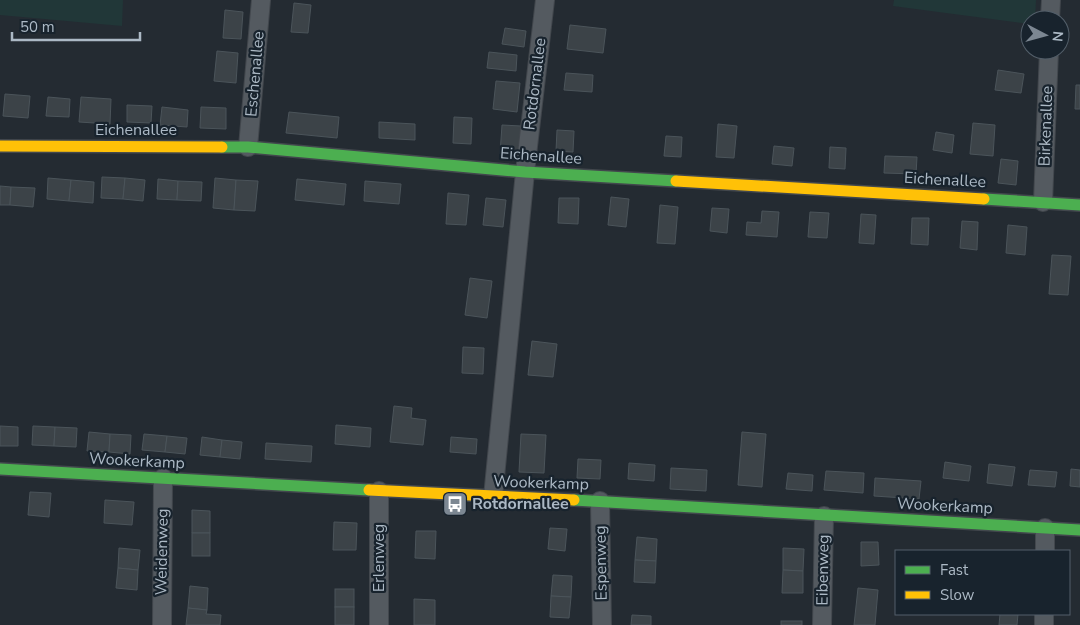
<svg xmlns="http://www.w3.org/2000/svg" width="1080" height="625" font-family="'Nunito Sans',sans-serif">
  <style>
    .green { fill: #213738 }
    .building { fill: #3c4348; stroke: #4b545a }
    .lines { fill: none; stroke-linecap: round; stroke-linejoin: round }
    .street-casing { stroke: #42474d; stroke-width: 20 }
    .fast-casing { stroke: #42474d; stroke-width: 14 }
    .slow-casing { stroke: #42474d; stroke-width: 14 }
    .street { stroke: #545a60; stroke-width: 18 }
    .fast { stroke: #4caf50; stroke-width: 11 }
    .slow { stroke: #ffc107; stroke-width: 11 }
    .labels { text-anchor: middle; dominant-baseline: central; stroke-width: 4.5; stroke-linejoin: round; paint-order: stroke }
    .street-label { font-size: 16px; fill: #acb9c5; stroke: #18232d }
    .poi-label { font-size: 16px; font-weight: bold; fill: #acb9c5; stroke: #18232d; text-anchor: start }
  </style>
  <rect width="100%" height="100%" fill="#242b32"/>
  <!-- green -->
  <g class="green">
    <path d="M0,0H123L122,26L0,15Z"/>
    <path d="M894,0H1036L1035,20H1030V24L893,6Z"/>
  </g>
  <!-- building -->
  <g class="building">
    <path d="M294,3L311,5L308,33L291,32Z"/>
    <path d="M225,10L243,12L241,39L223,38Z"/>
    <path d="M570,25L606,29L603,53L567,49Z"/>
    <path d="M505,28L526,31L524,47L502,44Z"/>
    <path d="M217,51L238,53L236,83L214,81Z"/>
    <path d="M489,52L517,55L516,71L487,68Z"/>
    <path d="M998,70L1024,74L1021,93L995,90Z"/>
    <path d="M566,73L593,75L592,92L564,90Z"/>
    <path d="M496,81L520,83L517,112L493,109Z"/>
    <path d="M1076,85H1080V109H1075Z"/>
    <path d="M5,94L30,96L28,118L3,116Z"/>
    <path d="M48,97L70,99L69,117L46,116Z"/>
    <path d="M81,97L111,99L110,124L79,122Z"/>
    <path d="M127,105L152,106L151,123L127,122Z"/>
    <path d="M162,107L188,110L187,127L160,125Z"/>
    <path d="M201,107L226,108V129L200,128Z"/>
    <path d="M289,112L339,117L337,138L286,133Z"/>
    <path d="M454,117L472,118L471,144L453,143Z"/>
    <path d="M379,122L415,124V140L379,138Z"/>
    <path d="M973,123L995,125L993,156L970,154Z"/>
    <path d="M718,124L737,126L734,158L716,157Z"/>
    <path d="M502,125L521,126L519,155L500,154Z"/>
    <path d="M557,130L574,131L573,152L556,151Z"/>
    <path d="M936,132L954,135L952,153L933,150Z"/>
    <path d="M666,136L682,137L681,157L664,156Z"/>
    <path d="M774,146L794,148L792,166L772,164Z"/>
    <path d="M830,147L846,148L845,169L829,168Z"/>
    <path d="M885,156L917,157L916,174L884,173Z"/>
    <path d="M1001,159L1018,161L1016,185L998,183Z"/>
    <path d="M102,177L125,178L123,199L101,198Z"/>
    <path d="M48,178L71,180L69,201L47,199Z"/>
    <path d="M125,178L145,180L143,201L123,199Z"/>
    <path d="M215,178L236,180L234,210L213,208Z"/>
    <path d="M158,179L178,181L177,200L157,199Z"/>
    <path d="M297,179L346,184L344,205L295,200Z"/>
    <path d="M71,180L94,182L93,203L69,201Z"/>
    <path d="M236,180L258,181L255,211L234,210Z"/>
    <path d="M178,181L202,182L201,201L177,200Z"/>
    <path d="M365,181L401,184L399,204L364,201Z"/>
    <path d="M0,186L11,187L10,205H0Z"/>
    <path d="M11,187L35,188L33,207L10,205Z"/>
    <path d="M448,193L469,195L466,225L446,224Z"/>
    <path d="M611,197L629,199L626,227L608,225Z"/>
    <path d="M486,198L506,200L503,227L483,225Z"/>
    <path d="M559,198H579L578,224L558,223Z"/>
    <path d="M660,205L678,207L675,244L657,243Z"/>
    <path d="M712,208L729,209L727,233L710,231Z"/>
    <path d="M762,211L779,212L777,237L746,235L747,222L761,223Z"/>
    <path d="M810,212L829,213L827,238L808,237Z"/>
    <path d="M861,214L876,215L874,244L859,243Z"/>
    <path d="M912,218H929L928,245L911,244Z"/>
    <path d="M962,221L978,222L977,250L960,248Z"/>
    <path d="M1008,225L1027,227L1025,255L1006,253Z"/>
    <path d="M1052,255L1071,256L1068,295L1049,294Z"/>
    <path d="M470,278L492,281L487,318L465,315Z"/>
    <path d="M532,341L557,344L553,377L528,375Z"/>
    <path d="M463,347L484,348L483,374L462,373Z"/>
    <path d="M394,406L412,408L411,418L426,420L423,445L390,442Z"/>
    <path d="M336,425L371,428L370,447L335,444Z"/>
    <path d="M0,426L18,427V446H0Z"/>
    <path d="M33,426L55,427L54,446L32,445Z"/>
    <path d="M55,427L77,428L76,447L54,446Z"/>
    <path d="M89,432L110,434L109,452L87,451Z"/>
    <path d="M742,432L766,434L762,487L738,485Z"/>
    <path d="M110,434L131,435L130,454L109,452Z"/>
    <path d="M144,434L167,436L165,452L142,450Z"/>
    <path d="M521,434L546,435L544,473L519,472Z"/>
    <path d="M167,436L187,438L185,454L165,452Z"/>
    <path d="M202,437L222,440L220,457L200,455Z"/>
    <path d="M451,437L477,439L476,454L450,452Z"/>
    <path d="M222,440L242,442L240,459L220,457Z"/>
    <path d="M266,443L312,446L311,462L265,459Z"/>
    <path d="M578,459L601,460L600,479L577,478Z"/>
    <path d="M945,462L971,466L969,481L943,478Z"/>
    <path d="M629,463L655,465L654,481L628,479Z"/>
    <path d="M989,464L1015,467L1012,486L987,483Z"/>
    <path d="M671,468L707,470L706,491L670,489Z"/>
    <path d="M1071,469L1080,470V487L1070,486Z"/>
    <path d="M1030,470L1057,472L1055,487L1028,485Z"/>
    <path d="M826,471L864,473L863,493L824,490Z"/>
    <path d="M788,473L813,475L812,491L786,489Z"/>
    <path d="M875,478L921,481L919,499L874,496Z"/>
    <path d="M30,492L51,493L49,517L28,515Z"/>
    <path d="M105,500L134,502L132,525L104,523Z"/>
    <path d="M192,510L210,511V533H192Z"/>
    <path d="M334,522L357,523L356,550H333Z"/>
    <path d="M550,528L567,529L565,551L548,549Z"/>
    <path d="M416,531H436L435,559L415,558Z"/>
    <rect x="192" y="533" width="18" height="23"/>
    <path d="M637,537L657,539L656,561L635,560Z"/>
    <path d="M861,542H878L879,565L861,566Z"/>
    <path d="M119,548L140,550L138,570L118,568Z"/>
    <path d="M783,548L804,549L803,571L783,570Z"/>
    <path d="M635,560L656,561L655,583L634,582Z"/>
    <path d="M118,568L138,570L137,590L116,588Z"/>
    <path d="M783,570L803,571V593H782Z"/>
    <path d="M553,575L572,576L571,597L551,596Z"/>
    <path d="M190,586L208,588L207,610L188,608Z"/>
    <path d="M858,588L878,590L875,625H854Z"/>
    <rect x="335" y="589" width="19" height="18"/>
    <path d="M551,596L571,597L569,618L550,617Z"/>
    <path d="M414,599L435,600V625H414Z"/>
    <rect x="335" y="607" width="19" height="18"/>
    <path d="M188,608L207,610L206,614L221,615L220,625H186Z"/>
    <path d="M1000,614H1018L1017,625H999Z"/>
    <path d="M632,615L651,616V625H631Z"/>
    <rect x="781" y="621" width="21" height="4"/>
  </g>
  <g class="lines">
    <defs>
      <g id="street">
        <path d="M1050,20L1051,0"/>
        <path d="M248,147L261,0"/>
        <path d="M1043,202L1049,50"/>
        <path d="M493,497L525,172L545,0"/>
        <path d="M600,501L602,625"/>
        <path d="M1045,551V528"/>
        <path d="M162,625L163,478"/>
        <path d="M379,625V491"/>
        <path d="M822,625L824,516"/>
        <path d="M1044,625V614"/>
      </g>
      <g id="fast">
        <path d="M222,147H248L525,172L676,181"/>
        <path d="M984,199L1080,205"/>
        <path d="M0,469L369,490"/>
        <path d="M574,500L1080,530"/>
      </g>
      <g id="slow">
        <path d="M0,146L222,147"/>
        <path d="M676,181L984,199"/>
        <path d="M369,490L574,500"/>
      </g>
    </defs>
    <!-- street casing -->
    <use href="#street" class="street-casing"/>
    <!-- fast casing -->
    <use href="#fast" class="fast-casing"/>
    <!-- slow casing -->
    <use href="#slow" class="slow-casing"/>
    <!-- street -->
    <use href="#street" class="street"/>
    <!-- fast -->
    <use href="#fast" class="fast"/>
    <!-- slow -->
    <use href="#slow" class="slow"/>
  </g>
  <!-- icons -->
  <defs>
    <symbol id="bus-square" viewBox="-11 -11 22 22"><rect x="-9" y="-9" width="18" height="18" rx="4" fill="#7c8792" stroke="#18232d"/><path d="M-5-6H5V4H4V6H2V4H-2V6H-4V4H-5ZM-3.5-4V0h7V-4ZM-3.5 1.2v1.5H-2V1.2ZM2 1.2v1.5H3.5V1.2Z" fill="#fff"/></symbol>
  </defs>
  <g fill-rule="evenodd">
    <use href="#bus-square" x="441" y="490" width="28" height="28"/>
  </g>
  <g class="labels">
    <!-- street labels -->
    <g class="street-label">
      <text transform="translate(255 74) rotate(-85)">Eschenallee</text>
      <text transform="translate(535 84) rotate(-83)">Rotdornallee</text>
      <text transform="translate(1046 126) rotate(-88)">Birkenallee</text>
      <text x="136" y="130">Eichenallee</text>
      <text transform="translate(541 156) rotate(4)">Eichenallee</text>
      <text transform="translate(945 180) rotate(3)">Eichenallee</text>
      <text transform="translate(137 461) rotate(3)">Wookerkamp</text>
      <text transform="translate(541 483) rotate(2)">Wookerkamp</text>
      <text transform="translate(945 506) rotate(3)">Wookerkamp</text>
      <text transform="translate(162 552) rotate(-89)">Weidenweg</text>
      <text transform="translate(379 558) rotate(-90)">Erlenweg</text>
      <text transform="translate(601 563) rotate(-91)">Espenweg</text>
      <text transform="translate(823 570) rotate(-89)">Eibenweg</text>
    </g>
    <!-- poi labels -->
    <g class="poi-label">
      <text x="472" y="504">Rotdornallee</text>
    </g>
  </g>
  <!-- legend -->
  <rect x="895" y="550" width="175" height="65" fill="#18232d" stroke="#535f6a"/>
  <rect x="905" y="566" width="25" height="8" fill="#4caf50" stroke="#535f6a"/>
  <text x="940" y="575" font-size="15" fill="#acb9c5">Fast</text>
  <rect x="905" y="591" width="25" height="8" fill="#ffc107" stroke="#535f6a"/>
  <text x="940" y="600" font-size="15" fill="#acb9c5">Slow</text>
  <!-- north arrow -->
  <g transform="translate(1045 35) rotate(96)"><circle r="24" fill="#18232d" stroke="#535f6a"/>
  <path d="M0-4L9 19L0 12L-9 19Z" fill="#7c8792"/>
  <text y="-8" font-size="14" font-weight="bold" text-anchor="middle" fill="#acb9c5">N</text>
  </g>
  <!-- scale -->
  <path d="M12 32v8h128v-8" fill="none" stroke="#acb9c5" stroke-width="2.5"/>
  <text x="20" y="32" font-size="15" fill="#acb9c5" stroke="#18232d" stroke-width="4" paint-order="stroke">50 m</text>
</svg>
